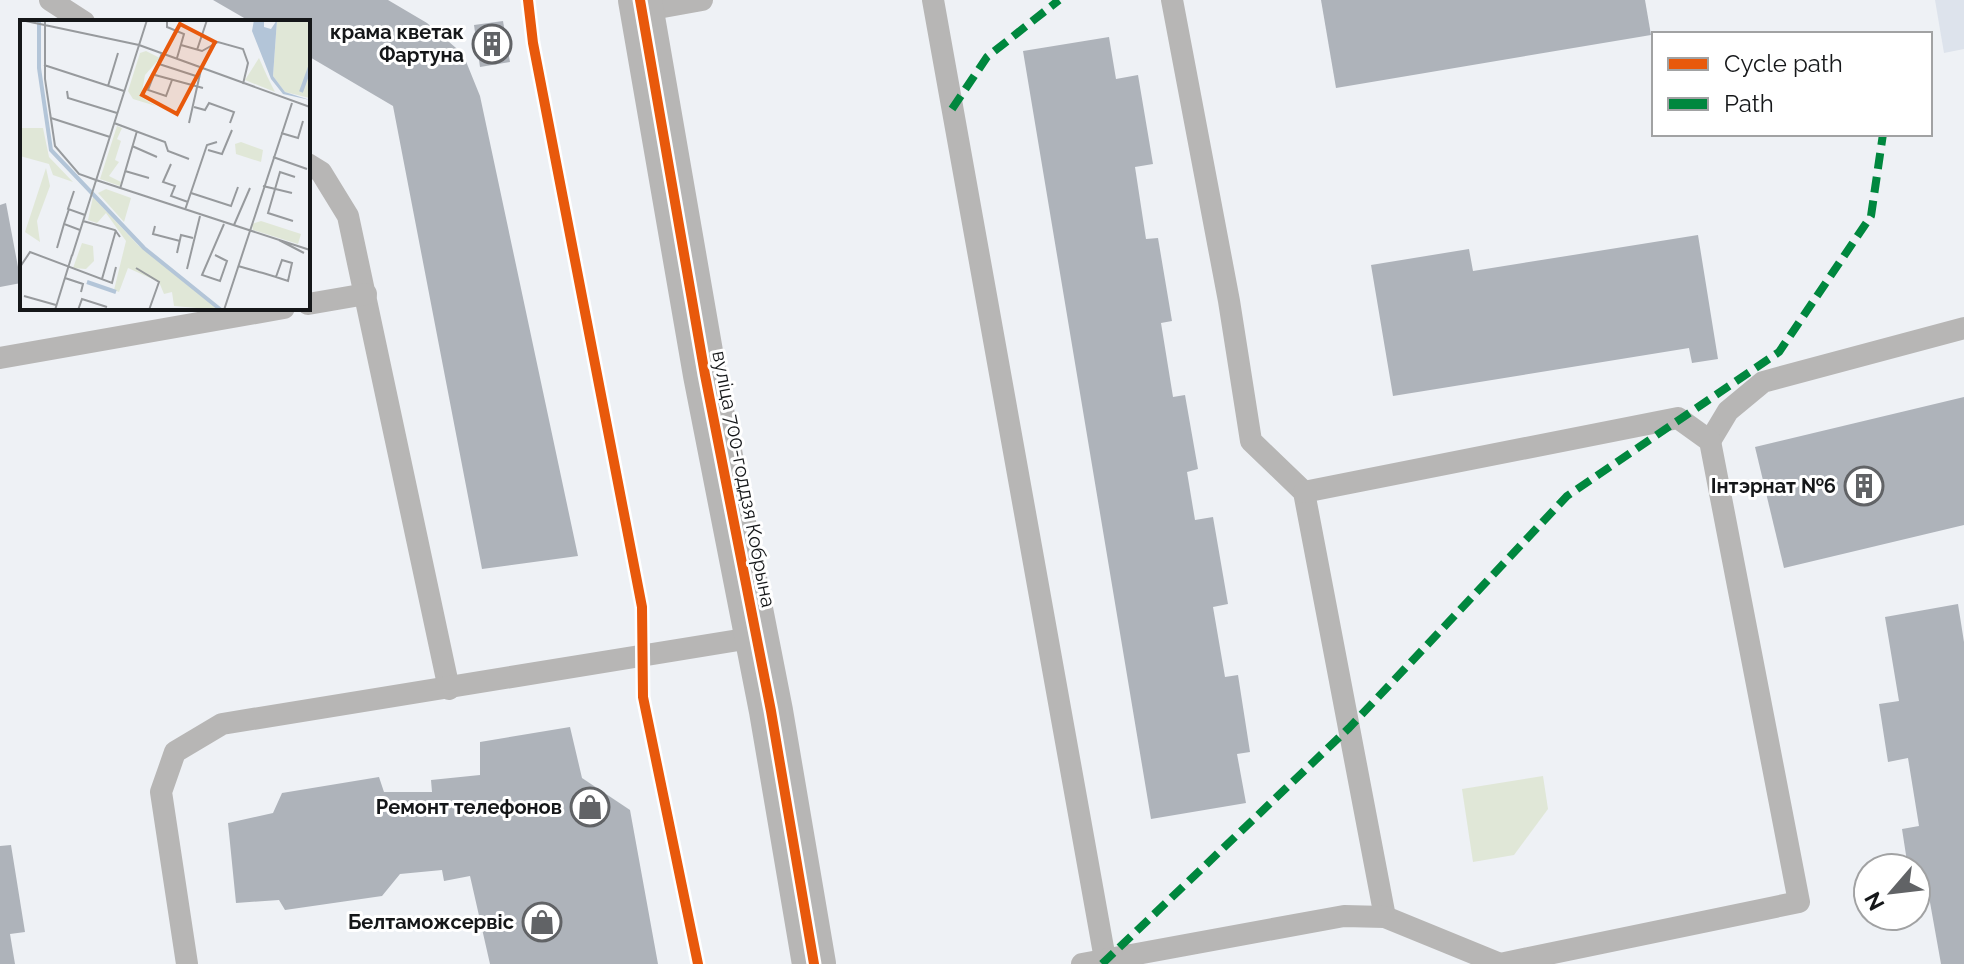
<svg xmlns="http://www.w3.org/2000/svg" width="1964" height="964" font-family="Raleway,sans-serif">
  <style>
    .built { fill: #dde3ec }
    .green { fill: #e0e7d7 }
    .building { fill: #aeb3ba }
    .lines { fill: none; stroke-linecap: round; stroke-linejoin: round }
    .service { stroke: #b7b6b5; stroke-width: 22 }
    .tertiary { stroke: #b7b6b5; stroke-width: 44 }
    .quiet { stroke: #00873e; stroke-width: 8; stroke-dasharray: 16 8; stroke-linecap: butt }
    .cycleway-casing { stroke: #fff; stroke-width: 15 }
    .cycleway { stroke: #e8590c; stroke-width: 10 }
    .labels { text-anchor: middle; dominant-baseline: central; stroke-width: 6; stroke-linejoin: round; paint-order: stroke }
    .poi-label { font-size: 20px; font-weight: bold; fill: #151719; stroke: #fff; text-anchor: end }
    .street-label { font-size: 20px; fill: #151719; stroke: #fff }
    .inset-river { fill: none; stroke: #b3c5d8; stroke-width: 4 }
    .inset-road { fill: none; stroke: #979a9d; stroke-width: 2 }
    .view { fill: #e8590c; fill-opacity: 0.15; stroke: #e8590c; stroke-width: 4 }
    .inset-edge { fill: none; stroke: #151719; stroke-width: 4 }
  </style>
  <rect width="100%" height="100%" fill="#eef1f5"/>
  <!-- built -->
  <path class="built" d="M1935,0H1964V49L1944,53Z"/>
  <!-- green -->
  <path class="green" d="M1543,776L1548,809L1514,855L1473,862L1462,789Z"/>
  <!-- building -->
  <g class="building">
    <path d="M213,0H388L427,23L463,54L480,96L578,556L482,569L393,106L308,56V22H251Z"/>
    <path d="M1321,0H1645L1651,35L1336,88Z"/>
    <path d="M503,21L510,62L480,67L474,25Z"/>
    <path d="M1109,37L1116,79L1138,75L1153,164L1135,167L1146,239L1158,238L1172,321L1161,323L1173,397L1185,395L1198,469L1187,472L1195,520L1213,517L1228,604L1213,607L1225,677L1238,675L1250,752L1237,754L1246,803L1151,819L1023,51Z"/>
    <path d="M6,203L21,283L0,287V205Z"/>
    <path d="M1698,235L1718,359L1692,363L1689,348L1393,396L1371,265L1469,249L1473,271Z"/>
    <path d="M1964,397V525L1784,568L1755,447Z"/>
    <path d="M1958,604L1964,642V964H1941L1926,880L1916,881V868H1908L1902,829L1919,826L1908,758L1888,762L1879,704L1899,701L1885,617Z"/>
    <path d="M570,727L582,778L630,810L658,964H490L470,876L444,881L442,870L400,874L382,896L285,910L279,900L236,903L228,823L273,813L282,793L379,777L384,792H432L431,780L480,775V742Z"/>
    <path d="M11,845L25,932L10,934L15,964H0V846Z"/>
  </g>
  <g class="lines">
    <!-- service -->
    <g class="service">
      <path d="M50,0L84,22"/>
      <path d="M933,0L1105,959"/>
      <path d="M1172,0L1229,301L1251,441L1304,492L1385,917"/>
      <path d="M641,11L702,0"/>
      <path d="M308,164L321,172L348,216L449,689"/>
      <path d="M308,304L366,294"/>
      <path d="M0,358L284,308"/>
      <path d="M1710,441L1728,411L1763,382L1964,328"/>
      <path d="M187,964L161,792L175,752L222,724L757,637"/>
      <path d="M1082,964L1344,916L1385,917L1500,964L1799,902L1710,441L1678,418L1304,492"/>
    </g>
    <!-- tertiary -->
    <path class="tertiary" d="M640,0L705,375L771,711L814,964"/>
    <!-- quiet -->
    <g class="quiet">
      <path d="M952,109L987,57L1059,0"/>
      <path d="M1102,964L1349,728L1567,496L1779,352L1871,216L1883,134"/>
    </g>
    <defs>
      <g id="cycleway">
        <path d="M528,0L533,43L642,607L643,697L698,964"/>
        <path d="M640,0L705,375L771,711L814,964"/>
      </g>
    </defs>
    <!-- cycleway casing -->
    <use href="#cycleway" class="cycleway-casing"/>
    <!-- cycleway -->
    <use href="#cycleway" class="cycleway"/>
  </g>
  <!-- icons -->
  <defs>
    <symbol id="building-ring" viewBox="-11 -11 22 22"><circle r="9.5" fill="#fff" stroke="#616366" stroke-width="1.5"/><path d="M-4-6H4V6H1V3H-1V6H-4ZM-2.5-4.3h1.7v1.8h-1.7ZM.8-4.3h1.7v1.8H.8ZM-2.5-1h1.7V.8h-1.7ZM.8-1h1.7V.8H.8Z" fill="#616366"/></symbol>
    <symbol id="shop-ring" viewBox="-11 -11 22 22"><circle r="9.5" fill="#fff" stroke="#616366" stroke-width="1.5"/><path d="M-5-2.5h2.3a2.7 3.5 0 0 1 5.4 0H5L5.5 6h-11ZM-1.5-2.5h3a1.5 2.3 0 0 0-3 0Z" fill="#616366"/></symbol>
  </defs>
  <g fill-rule="evenodd">
    <use href="#building-ring" x="470" y="22" width="44" height="44"/>
    <use href="#building-ring" x="1842" y="464" width="44" height="44"/>
    <use href="#shop-ring" x="568" y="785" width="44" height="44"/>
    <use href="#shop-ring" x="520" y="900" width="44" height="44"/>
  </g>
  <g class="labels">
    <!-- poi labels -->
    <g class="poi-label">
      <text x="464" y="32">крама кветак<tspan x="464" dy="23">Фартуна</tspan></text>
      <text x="1836" y="486">Інтэрнат №6</text>
      <text x="562" y="807">Ремонт телефонов</text>
      <text x="514" y="922">Белтаможсервіс</text>
    </g>
    <!-- street labels -->
    <g class="street-label">
      <text transform="translate(744 479) rotate(79)">вуліца 700-годдзя Кобрына</text>
    </g>
  </g>
  <!-- overview -->
  <g transform="translate(20 20)">
    <rect width="290" height="290" fill="#eef1f5"/>
    <path d="M257,0H290V78L265,72L253,56ZM126,31L140,38L125,55L121,77L136,86L113,79L108,71L120,33ZM239,38L247,56L255,72L225,60ZM97,106L102,108L97,119L101,121L95,140L99,142L89,156L101,162L100,166L80,159ZM0,108H23L29,137L53,162L33,155L29,144L0,136ZM221,122L243,130L241,142L216,134L215,124ZM26,148L30,166L17,201L20,222L5,212ZM86,169L111,178L104,202L78,173ZM73,177L118,225L199,290L154,286L152,272L144,274L139,262L108,248L99,272L94,270L106,221L86,193L77,203L68,200ZM241,201L281,214L278,224L233,210L232,204ZM62,223L73,226L74,241L66,249L53,248Z" fill="#e0e7d7"/>
    <path d="M234,0H244V7L251,9L257,0L253,56L265,72L290,80L263,74L251,59L232,11Z" fill="#b3c5d8"/>
    <path class="inset-river" d="M19,0V48L31,130L124,228L201,290M281,72L290,47M67,262L96,272"/>
    <path class="inset-road" d="M1,0L119,25M25,0V59L35,126L59,154L76,160M147,0V7L164,14L157,38M119,25L290,87M161,25L182,31L198,22L223,29L228,43L223,64M177,30L187,0M142,33L128,70L146,76L152,60M139,44L179,57M24,45L104,71M135,55L183,68M88,66L98,33M47,71L48,78L97,93M174,87L185,90L189,83L214,92L210,103M31,98L90,117M94,103L145,122L148,131L169,139M169,103L182,45M261,113L278,118L283,101M112,126L137,137M188,130L202,134L212,110M253,137L287,149M151,144L143,162L155,166L151,176L168,182M105,151L129,158M76,160L290,230M243,166L272,173M100,169L117,111M54,171L48,189L65,195M171,173L211,186L218,167M49,189L44,204L60,210M165,190L187,125L197,122M63,201L95,210L100,217M273,201L248,193L260,152L275,157M214,205L230,168M135,206L133,214L160,221M259,220L284,233M37,228L44,204M157,233L161,215L173,218M195,235L207,241L200,261L182,255L204,204M52,236L127,0M218,246L239,252L243,253L256,257L268,261L272,243L262,240L256,257M0,247L10,232L92,263L96,247M116,248L139,262L129,290M167,249L180,196M45,258L63,264L61,272M82,259L96,210M4,276L36,285M35,290L52,235M58,290L62,279L87,287M204,290L272,83"/>
    <path class="view" d="M160,4L195,22L157,94L122,75Z"/>
    <rect width="290" height="290" class="inset-edge"/>
  </g>
  <!-- legend -->
  <rect x="1652" y="32" width="280" height="104" fill="#ffffff" stroke="#a1a2a3" stroke-width="2"/>
  <rect x="1668" y="58" width="40" height="12" fill="#e8590c" stroke="#a1a2a3" stroke-width="2"/>
  <text x="1724" y="72" font-size="24" fill="#151719">Cycle path</text>
  <rect x="1668" y="98" width="40" height="12" fill="#00873e" stroke="#a1a2a3" stroke-width="2"/>
  <text x="1724" y="112" font-size="24" fill="#151719">Path</text>
  <!-- north arrow -->
  <g transform="translate(1892 892) rotate(242)"><circle r="38" fill="#ffffff" stroke="#a1a2a3" stroke-width="2"/>
  <path d="M0-6L14 30L0 20L-14 30Z" fill="#616366"/>
  <text y="-12" font-size="22" font-weight="bold" text-anchor="middle" fill="#151719">N</text>
  </g>
</svg>
